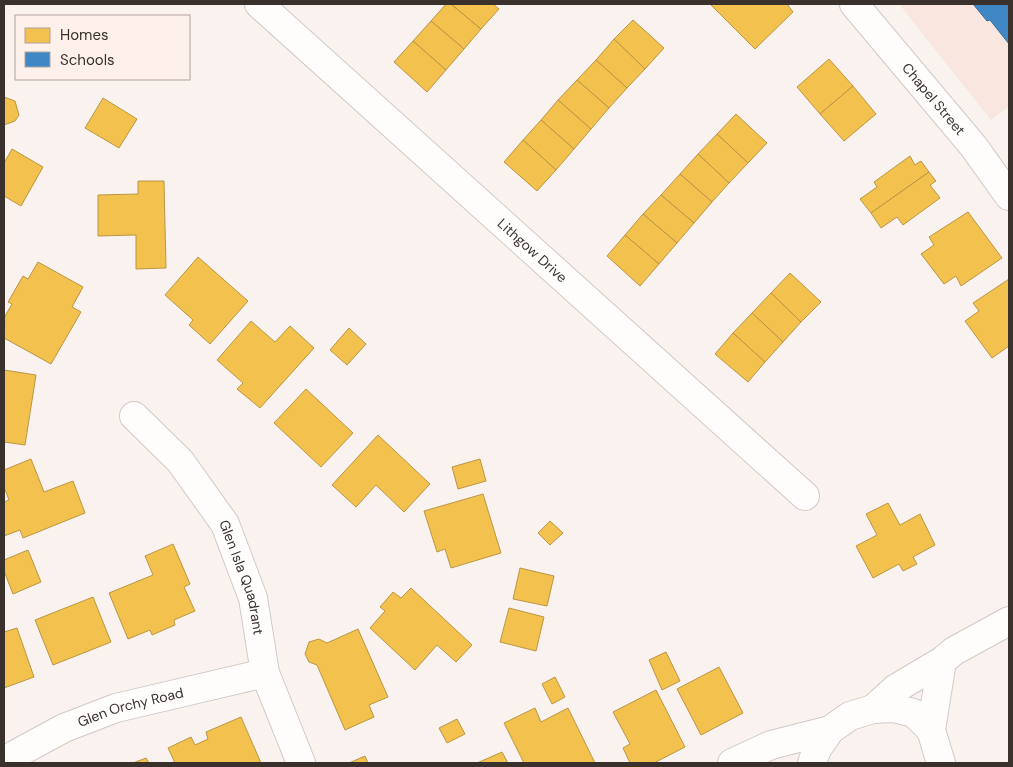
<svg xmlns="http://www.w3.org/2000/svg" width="1013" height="767" font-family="'DM Sans',sans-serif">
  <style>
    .built { fill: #f8e6df }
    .homes { fill: #f2c14e; stroke: #bb9644 }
    .schools { fill: #3f88c5; stroke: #3e6e97 }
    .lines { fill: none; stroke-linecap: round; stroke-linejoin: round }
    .minor-casing { stroke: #d1c9c6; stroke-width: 30 }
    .tertiary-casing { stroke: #d1c9c6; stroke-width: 30 }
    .minor { stroke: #fefdfc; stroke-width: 28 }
    .tertiary { stroke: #fefdfc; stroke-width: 28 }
    .labels { text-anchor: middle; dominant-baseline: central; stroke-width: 5; stroke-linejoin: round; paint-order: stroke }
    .street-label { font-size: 14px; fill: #3a312d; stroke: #fef0ea }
  </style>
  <rect width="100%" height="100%" fill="#faf2ee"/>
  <!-- built -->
  <path class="built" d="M899,4H1009V106L991,120Z"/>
  <!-- homes -->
  <g class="homes">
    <path d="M446,4H451L481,29L464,49L431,21Z"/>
    <path d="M451,4H493L499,9L481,29Z"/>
    <path d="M710,4H787L793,12L755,49Z"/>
    <path d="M633,20L664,48L645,69L614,39Z"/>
    <path d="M431,21L464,49L446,70L413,41Z"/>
    <path d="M614,39L645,69L627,88L596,60Z"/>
    <path d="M413,41L446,70L427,92L394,62Z"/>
    <path d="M829,59L853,86L820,114L797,87Z"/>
    <path d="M596,60L627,88L609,108L577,80Z"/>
    <path d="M577,80L609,108L591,129L558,100Z"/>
    <path d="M853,86L876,114L844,141L820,114Z"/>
    <path d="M4,97L15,101L19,115L15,121L4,125Z"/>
    <path d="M103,98L137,119L119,148L85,128Z"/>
    <path d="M558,100L591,129L574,149L541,120Z"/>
    <path d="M736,114L767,143L748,163L717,134Z"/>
    <path d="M541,120L574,149L556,170L523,140Z"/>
    <path d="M717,134L748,163L729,183L698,154Z"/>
    <path d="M523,140L556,170L537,191L504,162Z"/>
    <path d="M12,149L43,167L21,206L4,196V163Z"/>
    <path d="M698,154L729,183L712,202L680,174Z"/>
    <path d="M910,156L915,165L921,161L929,172L871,213L860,199L877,187L874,182Z"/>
    <path d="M929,172L936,181L930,185L940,198L903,225L897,217L881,228L871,213Z"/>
    <path d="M680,174L712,202L694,223L661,195Z"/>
    <path d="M138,181H164L166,268L136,269V235L98,236V195L138,194Z"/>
    <path d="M661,195L694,223L677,243L643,214Z"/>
    <path d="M968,212L1002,258L961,286L956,276L944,284L921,254L934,245L929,237Z"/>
    <path d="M643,214L677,243L659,264L625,235Z"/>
    <path d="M625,235L659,264L640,286L607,256Z"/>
    <path d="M198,257L248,301L210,344L189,325L193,320L165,295Z"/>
    <path d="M38,262L83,287L72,307L81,312L51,364L4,338V326L5,323L4,322V318L12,304L8,302L23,276L28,279Z"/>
    <path d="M790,273L821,302L801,322L771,293Z"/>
    <path d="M1009,279V346L992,358L965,321L979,311L973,303Z"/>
    <path d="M771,293L801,322L783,342L752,313Z"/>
    <path d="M752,313L783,342L765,362L733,333Z"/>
    <path d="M251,321L275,342L290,326L314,348L260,408L237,389L243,383L217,360Z"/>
    <path d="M349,328L366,344L347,365L330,350Z"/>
    <path d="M733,333L765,362L748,382L715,354Z"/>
    <path d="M4,370L36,375L25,445L4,442Z"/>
    <path d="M306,389L353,433L321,467L274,423Z"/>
    <path d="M378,435L430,484L404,512L376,485L356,507L332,485Z"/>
    <path d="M31,459L44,492L73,481L85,513L23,538L20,530L4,536V502L9,500L4,487V470Z"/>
    <path d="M480,459L486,481L458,489L452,467Z"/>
    <path d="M483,494L501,553L451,568L445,549L437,552L424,511Z"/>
    <path d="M888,503L900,525L920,514L935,545L913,557L917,564L903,571L899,564L873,578L856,546L877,535L866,514Z"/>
    <path d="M550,521L563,533L550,545L538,533Z"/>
    <path d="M173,544L190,584L184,587L195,611L174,620L175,625L152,635L150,630L128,639L109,593L153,575L145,556Z"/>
    <path d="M28,550L41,582L13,594L4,571V560Z"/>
    <path d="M520,568L554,576L547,606L513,599Z"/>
    <path d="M411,588L472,645L456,662L437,645L415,670L370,628L385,611L380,607L393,592L401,598Z"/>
    <path d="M93,597L111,642L53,665L35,620Z"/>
    <path d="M509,608L544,617L536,651L500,642Z"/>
    <path d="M17,628L34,677L4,688V632Z"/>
    <path d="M358,629L388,697L369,705L374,717L345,730L317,665L309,662L305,654L309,642L319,639L327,643Z"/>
    <path d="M666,652L680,681L662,690L649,660Z"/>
    <path d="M719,667L743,713L701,735L677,689Z"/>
    <path d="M555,677L565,697L552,704L542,684Z"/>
    <path d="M656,690L685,747L654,763H630L623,748L630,744L613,712Z"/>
    <path d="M535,708L541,722L568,708L595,763H524L504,723Z"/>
    <path d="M241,717L261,763H175L168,748L191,737L195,745L208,739L206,732Z"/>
    <path d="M457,719L465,734L447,743L439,728Z"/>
    <path d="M502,752L508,763H477Z"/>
    <path d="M365,756L368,763H349Z"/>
    <path d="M146,758L149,763H133Z"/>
  </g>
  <!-- schools -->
  <path class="schools" d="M973,4H1009V44L990,20L987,21Z"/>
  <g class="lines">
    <defs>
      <g id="minor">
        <path id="s1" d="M259,4L805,496"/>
        <path id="s2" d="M854,4L974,147L1009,196"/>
        <path id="s3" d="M134,416L180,461L225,524L253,598L265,673L301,763"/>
        <path id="s4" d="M4,762L16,754L64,728L116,708L265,673"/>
        <path d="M732,763L771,745L830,730"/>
      </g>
      <g id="tertiary">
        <path d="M873,709L895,689L942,661L954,651L1009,621"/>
        <path d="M812,763L817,749L830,730L850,716L873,709L893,708L914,713L931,730"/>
        <path d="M941,763L931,730L942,661"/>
      </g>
    </defs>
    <!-- minor casing -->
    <use href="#minor" class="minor-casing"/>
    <!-- tertiary casing -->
    <use href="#tertiary" class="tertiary-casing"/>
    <!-- minor -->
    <use href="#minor" class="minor"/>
    <!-- tertiary -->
    <use href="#tertiary" class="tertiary"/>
  </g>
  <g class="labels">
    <!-- street labels -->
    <g class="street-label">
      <text stroke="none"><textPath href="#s2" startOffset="124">Chapel Street</textPath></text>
      <text stroke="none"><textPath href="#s1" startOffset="368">Lithgow Drive</textPath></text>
      <text stroke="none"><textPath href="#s3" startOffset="198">Glen Isla Quadrant</textPath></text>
      <text stroke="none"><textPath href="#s4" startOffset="139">Glen Orchy Road</textPath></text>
    </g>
  </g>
  <!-- border -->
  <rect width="1013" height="767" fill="none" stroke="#3a312d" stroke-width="10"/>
  <!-- legend -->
  <rect x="15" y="15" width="175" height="65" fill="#fef0ea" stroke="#b0a49e"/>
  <rect x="25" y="28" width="25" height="15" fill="#f2c14e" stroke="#b0a49e"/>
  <text x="60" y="40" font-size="15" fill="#3a312d">Homes</text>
  <rect x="25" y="52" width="25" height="15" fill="#3f88c5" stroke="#b0a49e"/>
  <text x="60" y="65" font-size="15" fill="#3a312d">Schools</text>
</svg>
